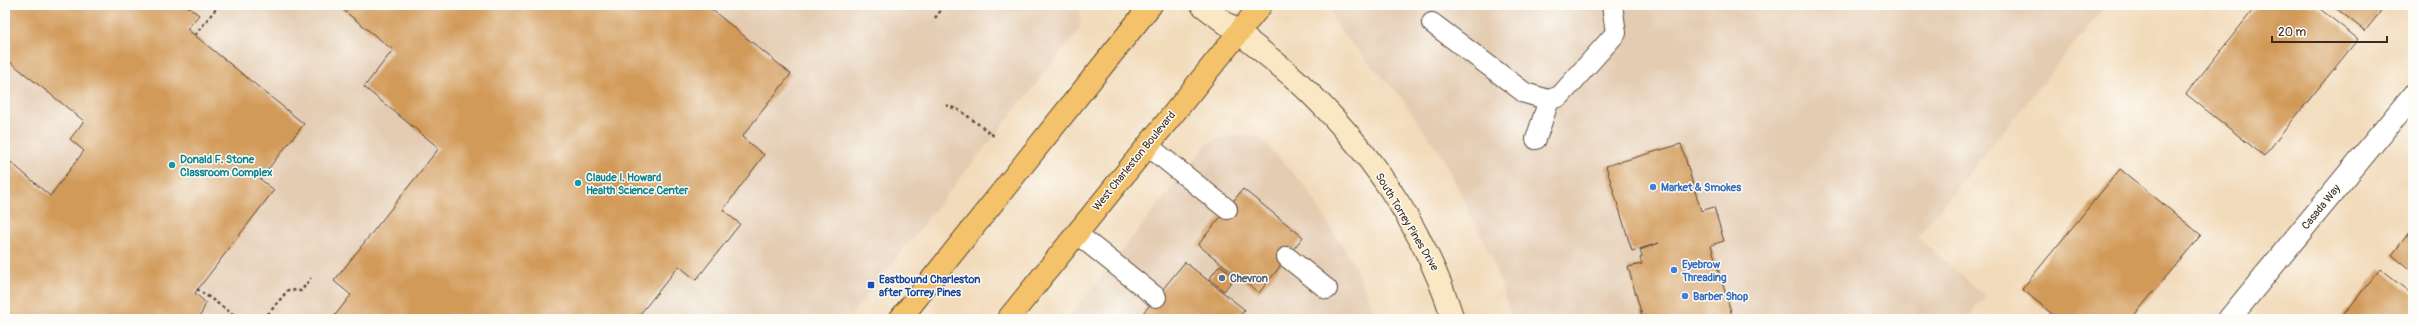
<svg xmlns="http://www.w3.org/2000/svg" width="2418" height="324" font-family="Pangolin,sans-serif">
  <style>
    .built { fill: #e4ccb2 }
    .building { fill: #d29a58 }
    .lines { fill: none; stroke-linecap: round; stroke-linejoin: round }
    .service-casing { stroke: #564536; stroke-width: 22 }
    .minor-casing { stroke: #564536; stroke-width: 24 }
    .secondary-casing { stroke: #564536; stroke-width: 24 }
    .primary-casing { stroke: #564536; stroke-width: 24 }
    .path { stroke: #564536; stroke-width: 2.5; stroke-dasharray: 3 3; stroke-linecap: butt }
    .service { stroke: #fff; stroke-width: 20 }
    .minor { stroke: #fff; stroke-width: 22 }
    .secondary { stroke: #fae7c3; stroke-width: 22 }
    .primary { stroke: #f3c26a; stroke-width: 22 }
    .culture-dot { fill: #0f9aa8; stroke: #fdfcf7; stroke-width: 1.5 }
    .shop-dot { fill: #3f7fe0; stroke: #fdfcf7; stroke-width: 1.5 }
    .service-dot { fill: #5c6f8a; stroke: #fdfcf7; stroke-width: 1.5 }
    .transit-dot { fill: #1a4fb4; stroke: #fdfcf7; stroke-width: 1.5 }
    .labels { text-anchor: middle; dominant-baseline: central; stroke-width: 3; stroke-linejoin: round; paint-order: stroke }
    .culture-label { font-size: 11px; font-weight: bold; fill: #0d838f; stroke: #fdfcf7; text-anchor: start }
    .street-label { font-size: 11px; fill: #3b2a1e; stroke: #fdfcf7 }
    .shop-label { font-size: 11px; font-weight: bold; fill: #366cbe; stroke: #fdfcf7; text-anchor: start }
    .service-label { font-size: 11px; font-weight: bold; fill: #4e5e75; stroke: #fdfcf7; text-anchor: start }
    .transit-label { font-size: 11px; font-weight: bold; fill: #164399; stroke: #fdfcf7; text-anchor: start }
  </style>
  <rect width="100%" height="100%" fill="#fdfcf7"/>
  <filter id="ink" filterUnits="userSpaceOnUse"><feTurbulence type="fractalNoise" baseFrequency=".025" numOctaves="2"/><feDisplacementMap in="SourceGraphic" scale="8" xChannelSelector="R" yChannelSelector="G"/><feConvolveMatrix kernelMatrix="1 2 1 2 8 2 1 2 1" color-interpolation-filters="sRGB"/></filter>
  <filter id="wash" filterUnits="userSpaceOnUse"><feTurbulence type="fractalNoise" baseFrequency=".012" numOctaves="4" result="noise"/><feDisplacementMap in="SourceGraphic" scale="16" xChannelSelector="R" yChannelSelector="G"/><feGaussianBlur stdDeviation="0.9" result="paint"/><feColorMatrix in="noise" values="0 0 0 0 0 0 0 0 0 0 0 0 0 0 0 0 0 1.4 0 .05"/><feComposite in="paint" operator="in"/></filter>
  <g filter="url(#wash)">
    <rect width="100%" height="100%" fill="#f2dbbb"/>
    <!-- built -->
    <g class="built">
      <path d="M5,5H1079L1081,12L1079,30L848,319H5Z"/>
      <path d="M1330,5H2106L1917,237L1985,296L1967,319H1512L1491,256L1445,161L1400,96L1339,30L1333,18Z"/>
      <path d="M1240,135L1260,138L1306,187L1353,263L1378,319H1068L1204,147L1220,138Z"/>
    </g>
    <g id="blocks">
      <!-- building -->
      <g class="building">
        <path d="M5,5H186L199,15L187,29L304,124L260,179L274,190L195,293L206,303L199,319H5V157L50,196L84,151L70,139L84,121L5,58Z"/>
        <path d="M337,5H706L791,74L742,137L764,155L723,210L740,224L696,280L679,266L636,319H332L351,295L334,281L439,148L364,87L393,50Z"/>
        <path d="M2257,5H2315L2358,39L2264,156L2186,94Z"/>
        <path d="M2332,5H2386L2365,31Z"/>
        <path d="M1681,144L1701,211L1714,207L1724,241L1711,245L1733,319H1643L1628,267L1642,264L1640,258L1642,257L1640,250L1659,243L1632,251L1606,166Z"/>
        <path d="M2120,169L2201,235L2131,319H2058L2022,289Z"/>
        <path d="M1243,189L1303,237L1259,293L1198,245Z"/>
        <path d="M2413,227V272L2392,255Z"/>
        <path d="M1185,262L1245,310L1237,319L1139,318Z"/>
        <path d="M1220,265L1235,277L1224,291L1209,279Z"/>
        <path d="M2380,269L2413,295V319H2340Z"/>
      </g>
    </g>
  </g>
  <g filter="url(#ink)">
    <use href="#blocks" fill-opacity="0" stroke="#564536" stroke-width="1"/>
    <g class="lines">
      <defs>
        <g id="service">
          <path d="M1432,23L1525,93L1549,100L1560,96L1616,33L1612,5"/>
          <path d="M1536,139L1549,100"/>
          <path d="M1147,145L1227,209"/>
          <path d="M1076,233L1156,297"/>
          <path d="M1287,257L1327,289"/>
        </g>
        <path id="minor" d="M2229,319L2413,95"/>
        <path id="secondary" d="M1202,5C1233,29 1266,53 1295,79C1366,144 1424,227 1453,319"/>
        <g id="primary">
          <path d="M900,319L1151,5"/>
          <path d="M1008,319L1261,5"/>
        </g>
      </defs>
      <!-- service casing -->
      <use href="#service" class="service-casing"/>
      <!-- minor casing -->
      <use href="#minor" class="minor-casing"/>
      <!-- secondary casing -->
      <use href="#secondary" class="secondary-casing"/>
      <!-- primary casing -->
      <use href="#primary" class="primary-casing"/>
      <!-- path -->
      <g class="path">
        <path d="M935,18L945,5"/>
        <path d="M195,35L219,5"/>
        <path d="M946,105L961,111L994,136"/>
        <path d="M197,289L240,319"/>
        <path d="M264,319L288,290L301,291L311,278"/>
      </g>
      <!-- service -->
      <use href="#service" class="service"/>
      <!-- minor -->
      <use href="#minor" class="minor"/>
      <!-- secondary -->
      <use href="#secondary" class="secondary"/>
      <!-- primary -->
      <use href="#primary" class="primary"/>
    </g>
  </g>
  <!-- markers -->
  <g class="culture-dot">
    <circle cx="172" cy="165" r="4"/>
    <circle cx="578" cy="183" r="4"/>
  </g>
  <g class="shop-dot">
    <circle cx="1653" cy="187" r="4"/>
    <circle cx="1674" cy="270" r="4"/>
    <circle cx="1685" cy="296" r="4"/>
  </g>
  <circle class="service-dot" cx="1222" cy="278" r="4"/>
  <rect class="transit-dot" x="867" y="281" width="8" height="8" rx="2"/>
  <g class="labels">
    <!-- culture labels -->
    <g class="culture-label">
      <text x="180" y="159">Donald F. Stone<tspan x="180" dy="13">Classroom Complex</tspan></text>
      <text x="586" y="177">Claude I. Howard<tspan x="586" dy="13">Health Science Center</tspan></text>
    </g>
    <!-- street labels -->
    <g class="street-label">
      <text transform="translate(1134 161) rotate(-51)">West Charleston Boulevard</text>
      <text transform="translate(2321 207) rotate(-51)">Casada Way</text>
      <text transform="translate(1407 222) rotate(59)">South Torrey Pines Drive</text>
    </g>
    <!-- shop labels -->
    <g class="shop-label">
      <text x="1661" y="187">Market &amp; Smokes</text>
      <text x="1682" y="264">Eyebrow<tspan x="1682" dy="13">Threading</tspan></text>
      <text x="1693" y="296">Barber Shop</text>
    </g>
    <!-- service labels -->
    <g class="service-label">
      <text x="1230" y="278">Chevron</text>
    </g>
    <!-- transit labels -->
    <g class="transit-label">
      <text x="879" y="279">Eastbound Charleston<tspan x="879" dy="13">after Torrey Pines</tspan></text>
    </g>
  </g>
  <!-- margin -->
  <rect width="2418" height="324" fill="none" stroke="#fdfcf7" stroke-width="20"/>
  <!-- scale -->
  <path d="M2272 36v6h115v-6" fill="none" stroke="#3b2a1e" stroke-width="2"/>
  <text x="2278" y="36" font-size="12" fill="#3b2a1e" stroke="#fdfcf7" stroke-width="3" paint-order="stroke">20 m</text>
</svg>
